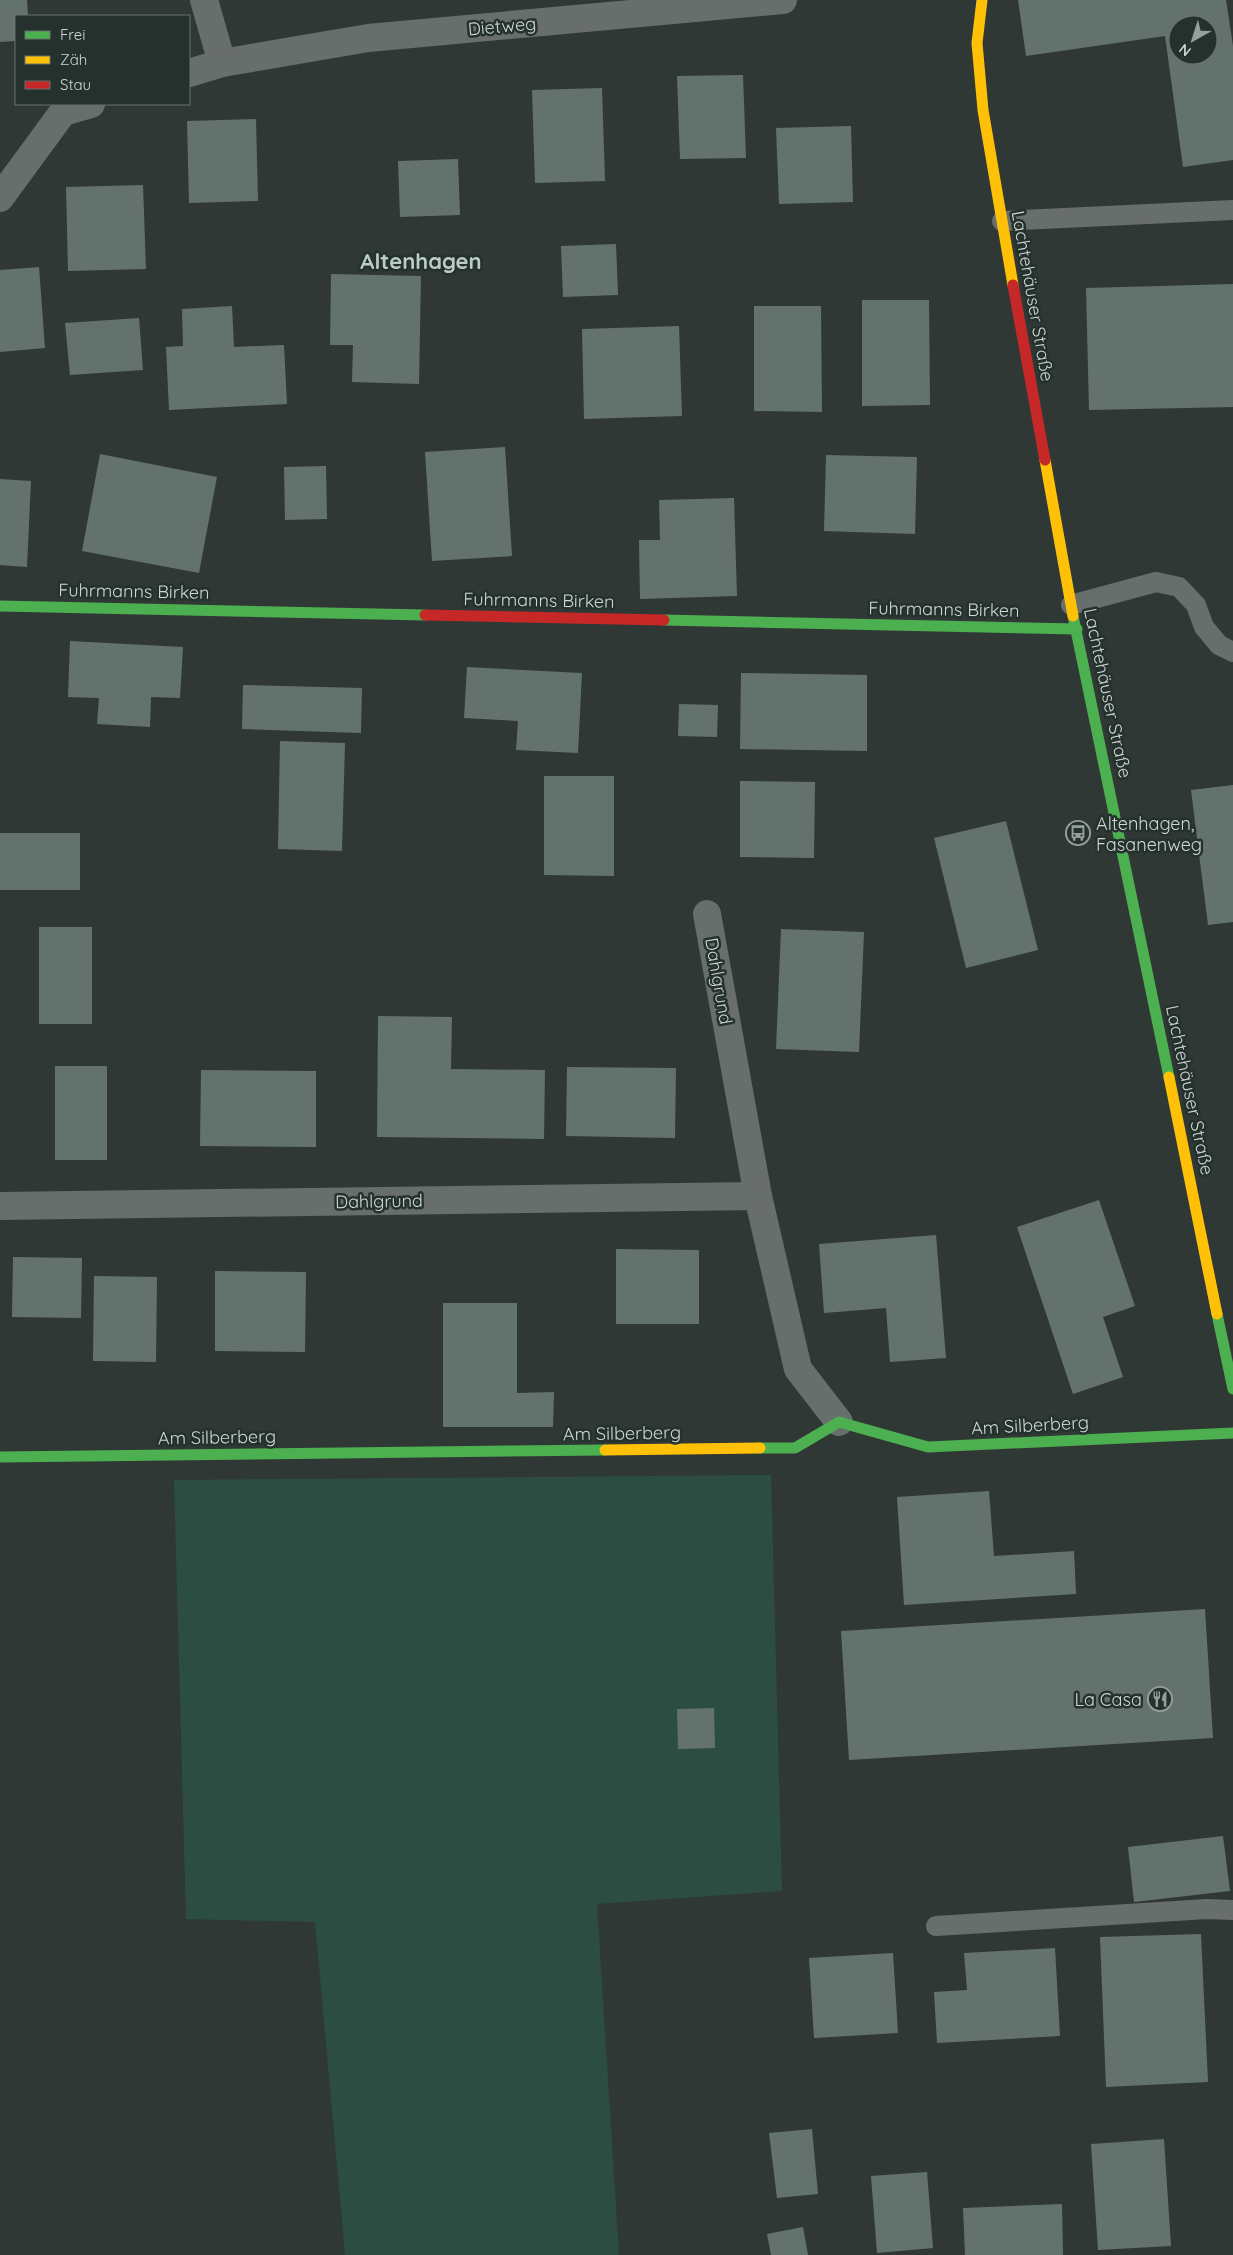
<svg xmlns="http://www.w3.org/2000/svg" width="1233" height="2255" font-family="Quicksand,sans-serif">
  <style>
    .green { fill: #2c4e42 }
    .building { fill: #64726d; fill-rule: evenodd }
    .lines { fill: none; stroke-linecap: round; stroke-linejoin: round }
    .lane { stroke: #686e6b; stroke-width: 20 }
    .street { stroke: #686e6b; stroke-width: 28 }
    .fast { stroke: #4caf50; stroke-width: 11 }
    .slow { stroke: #ffc107; stroke-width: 11 }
    .jam { stroke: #c62828; stroke-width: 11 }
    .labels { text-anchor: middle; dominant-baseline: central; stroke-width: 5; stroke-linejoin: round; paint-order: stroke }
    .street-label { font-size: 18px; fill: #cfd7d3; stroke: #24312c }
    .poi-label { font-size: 18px; fill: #cfd7d3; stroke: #24312c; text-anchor: start }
    .district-label { font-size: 22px; font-weight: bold; fill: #bbccc5; stroke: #24312c }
  </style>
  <rect width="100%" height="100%" fill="#303835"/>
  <!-- green -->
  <path class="green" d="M771,1475L782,1891L597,1904L619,2255H345L315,1922L186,1919L174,1480Z"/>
  <!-- building -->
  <g class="building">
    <path d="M0,0H27L28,16H16V41L0,42Z"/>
    <path d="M1018,0H1226L1233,46V160L1183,167L1165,36L1026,56ZM1178,25H1208V55H1178Z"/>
    <path d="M743,75L746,158L680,159L677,76Z"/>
    <path d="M602,88L605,181L535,183L532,90Z"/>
    <path d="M256,119L258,201L189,203L187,121Z"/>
    <path d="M851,126L853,202L779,204L776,128Z"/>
    <path d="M458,159L460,215L400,217L398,161Z"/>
    <path d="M143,185L146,269L68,271L66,187Z"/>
    <path d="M616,244L618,295L563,297L561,246Z"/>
    <path d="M39,267L45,348L0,352V270Z"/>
    <path d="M331,274L421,276L419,384L352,382L353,345H330Z"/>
    <path d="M1233,284V407L1089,410L1086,288Z"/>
    <path d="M862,300H929L930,405L862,406Z"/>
    <path d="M232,306L234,347L284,345L287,404L169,410L166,347L183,346L182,309Z"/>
    <path d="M754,306H821L822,412L754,411Z"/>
    <path d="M139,318L143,370L70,375L65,323Z"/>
    <path d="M679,326L682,416L584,419L582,329Z"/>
    <path d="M505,447L512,556L432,561L425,452Z"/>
    <path d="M100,454L217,477L199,573L82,551Z"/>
    <path d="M826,455L917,457L915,534L824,531Z"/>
    <path d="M326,466L327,519L285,520L284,467Z"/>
    <path d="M0,479L31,481L27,567L0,565Z"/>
    <path d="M734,498L737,596L640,599L639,540H660L659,500Z"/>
    <path d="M70,641L183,647L180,698L151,697L150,727L97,724L99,698L68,697Z"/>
    <path d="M467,667L582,673L578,753L516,750L518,721L464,718Z"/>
    <path d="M741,673L867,675V751L740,749Z"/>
    <path d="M243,685L362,688L361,733L242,729Z"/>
    <path d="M679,704L718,705L717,737L678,736Z"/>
    <path d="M280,741L345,743L342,851L278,849Z"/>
    <path d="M544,776H614V876L544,875Z"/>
    <path d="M740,781L815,782L814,858L740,857Z"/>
    <path d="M1233,785V922L1208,925L1191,790Z"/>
    <path d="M1006,821L1038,950L966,968L934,838Z"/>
    <rect x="0" y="833" width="80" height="57"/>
    <rect x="39" y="927" width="53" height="97"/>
    <path d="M781,929L864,932L859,1052L776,1049Z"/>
    <path d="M378,1016L452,1017L451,1069L545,1070L544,1139L377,1137Z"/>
    <rect x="55" y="1066" width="52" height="94"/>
    <path d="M567,1067L676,1068L675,1138L566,1136Z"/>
    <path d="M201,1070L316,1071V1147L200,1146Z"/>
    <path d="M1099,1200L1135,1306L1103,1317L1123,1377L1073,1394L1017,1227Z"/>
    <path d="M936,1235L946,1358L890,1362L886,1308L824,1313L819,1244Z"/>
    <path d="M616,1249L699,1250V1324H616Z"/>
    <path d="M13,1257L82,1258L81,1318L12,1317Z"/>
    <path d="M215,1271L306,1272L305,1352L215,1351Z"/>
    <path d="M94,1276L157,1277L156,1362L93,1361Z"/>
    <path d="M443,1303H517V1393L554,1392L553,1427H443Z"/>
    <path d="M989,1491L994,1556L1074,1551L1076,1594L904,1605L897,1497Z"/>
    <path d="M1205,1609L1213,1738L849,1760L841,1631Z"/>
    <path d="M714,1708L715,1748L678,1749L677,1709Z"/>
    <path d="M1223,1836L1230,1891L1134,1902L1128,1847Z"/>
    <path d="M1201,1934L1208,2082L1106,2087L1100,1937Z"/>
    <path d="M1055,1948L1060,2036L937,2043L934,1992L967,1990L964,1953Z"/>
    <path d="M893,1953L898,2033L814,2038L809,1958Z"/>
    <path d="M812,2129L818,2194L777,2198L769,2133Z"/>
    <path d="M1164,2139L1171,2246L1098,2250L1091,2144Z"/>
    <path d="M927,2172L933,2248L877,2253L871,2176Z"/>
    <path d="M1062,2204L1063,2255H965L963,2208Z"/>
    <path d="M803,2227L808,2255H771L767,2234Z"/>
  </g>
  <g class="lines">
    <!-- lane -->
    <g class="lane">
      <path d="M1002,221L1233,210"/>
      <path d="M1071,605L1156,582L1179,587L1196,605L1204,627L1219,645L1233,652"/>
      <path d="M936,1926L1207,1909L1233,1910"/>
    </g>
    <!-- street -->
    <g class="street">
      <path d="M204,0L222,63"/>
      <path d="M189,73L222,63L368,38L783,0"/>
      <path d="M0,198L63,112L91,104"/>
      <path d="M707,914L758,1196L798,1369L839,1422"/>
      <path d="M0,1206L758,1196"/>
    </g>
    <!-- fast -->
    <g class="fast">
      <path d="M0,606L425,615"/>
      <path d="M1073,616L1169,1077"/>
      <path d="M664,620L1077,629"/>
      <path d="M1217,1314L1233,1389"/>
      <path d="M760,1448H795L839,1422L928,1447L1233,1433"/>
      <path d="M0,1457L605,1450"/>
    </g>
    <!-- slow -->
    <g class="slow">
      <path d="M982,0L977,43L983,110L1013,285"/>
      <path d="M1045,460L1073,616"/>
      <path d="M1169,1077L1217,1314"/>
      <path d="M605,1450L760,1448"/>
    </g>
    <!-- jam -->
    <g class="jam">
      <path d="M1013,285L1045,460"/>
      <path d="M425,615L664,620"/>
    </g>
  </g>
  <!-- icons -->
  <defs>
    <symbol id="bus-ring" viewBox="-11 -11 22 22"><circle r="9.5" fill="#24312c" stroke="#979f9c" stroke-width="1.5"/><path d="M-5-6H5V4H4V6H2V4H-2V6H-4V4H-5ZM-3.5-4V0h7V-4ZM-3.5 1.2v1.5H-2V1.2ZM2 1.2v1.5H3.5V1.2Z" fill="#979f9c"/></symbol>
    <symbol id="restaurant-ring" viewBox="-11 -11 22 22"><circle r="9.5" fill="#24312c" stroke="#979f9c" stroke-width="1.5"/><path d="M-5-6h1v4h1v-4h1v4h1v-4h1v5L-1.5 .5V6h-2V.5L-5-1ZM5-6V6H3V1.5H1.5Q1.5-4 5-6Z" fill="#979f9c"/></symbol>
  </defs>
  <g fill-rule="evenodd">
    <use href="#bus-ring" x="1064" y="819" width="28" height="28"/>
    <use href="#restaurant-ring" x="1146" y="1685" width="28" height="28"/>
  </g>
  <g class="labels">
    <!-- street labels -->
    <g class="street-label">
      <text transform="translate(502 26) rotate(-5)">Dietweg</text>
      <text transform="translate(1033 296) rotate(80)">Lachtehäuser Straße</text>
      <text transform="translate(134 591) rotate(1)">Fuhrmanns Birken</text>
      <text transform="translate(539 600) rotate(1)">Fuhrmanns Birken</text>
      <text transform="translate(944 609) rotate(1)">Fuhrmanns Birken</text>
      <text transform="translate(1108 693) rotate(78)">Lachtehäuser Straße</text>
      <text transform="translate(719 981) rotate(80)">Dahlgrund</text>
      <text transform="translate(1190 1090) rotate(78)">Lachtehäuser Straße</text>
      <text transform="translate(379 1201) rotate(-1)">Dahlgrund</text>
      <text transform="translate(1030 1425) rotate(-3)">Am Silberberg</text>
      <text transform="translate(622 1433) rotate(-1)">Am Silberberg</text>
      <text transform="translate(217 1437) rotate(-1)">Am Silberberg</text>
    </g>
    <!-- poi labels -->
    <g class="poi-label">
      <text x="1096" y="823">Altenhagen,<tspan x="1096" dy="21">Fasanenweg</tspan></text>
      <text x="1142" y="1699" text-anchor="end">La Casa</text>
    </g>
    <!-- district labels -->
    <g class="district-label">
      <text x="421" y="261">Altenhagen</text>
    </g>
  </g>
  <!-- legend -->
  <rect x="15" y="15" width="175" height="90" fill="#24312c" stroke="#68736f"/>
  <rect x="25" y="31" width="25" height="8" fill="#4caf50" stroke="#68736f"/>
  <text x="60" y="40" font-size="15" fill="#cfd7d3">Frei</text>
  <rect x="25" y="56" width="25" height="8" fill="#ffc107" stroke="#68736f"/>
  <text x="60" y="65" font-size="15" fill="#cfd7d3">Zäh</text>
  <rect x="25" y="81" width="25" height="8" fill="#c62828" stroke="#68736f"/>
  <text x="60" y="90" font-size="15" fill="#cfd7d3">Stau</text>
  <!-- north arrow -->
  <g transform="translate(1193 40) rotate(219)"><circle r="24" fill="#24312c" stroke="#68736f"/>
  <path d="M0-4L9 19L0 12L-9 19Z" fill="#979f9c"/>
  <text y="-8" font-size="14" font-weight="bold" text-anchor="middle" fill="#cfd7d3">N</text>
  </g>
</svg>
